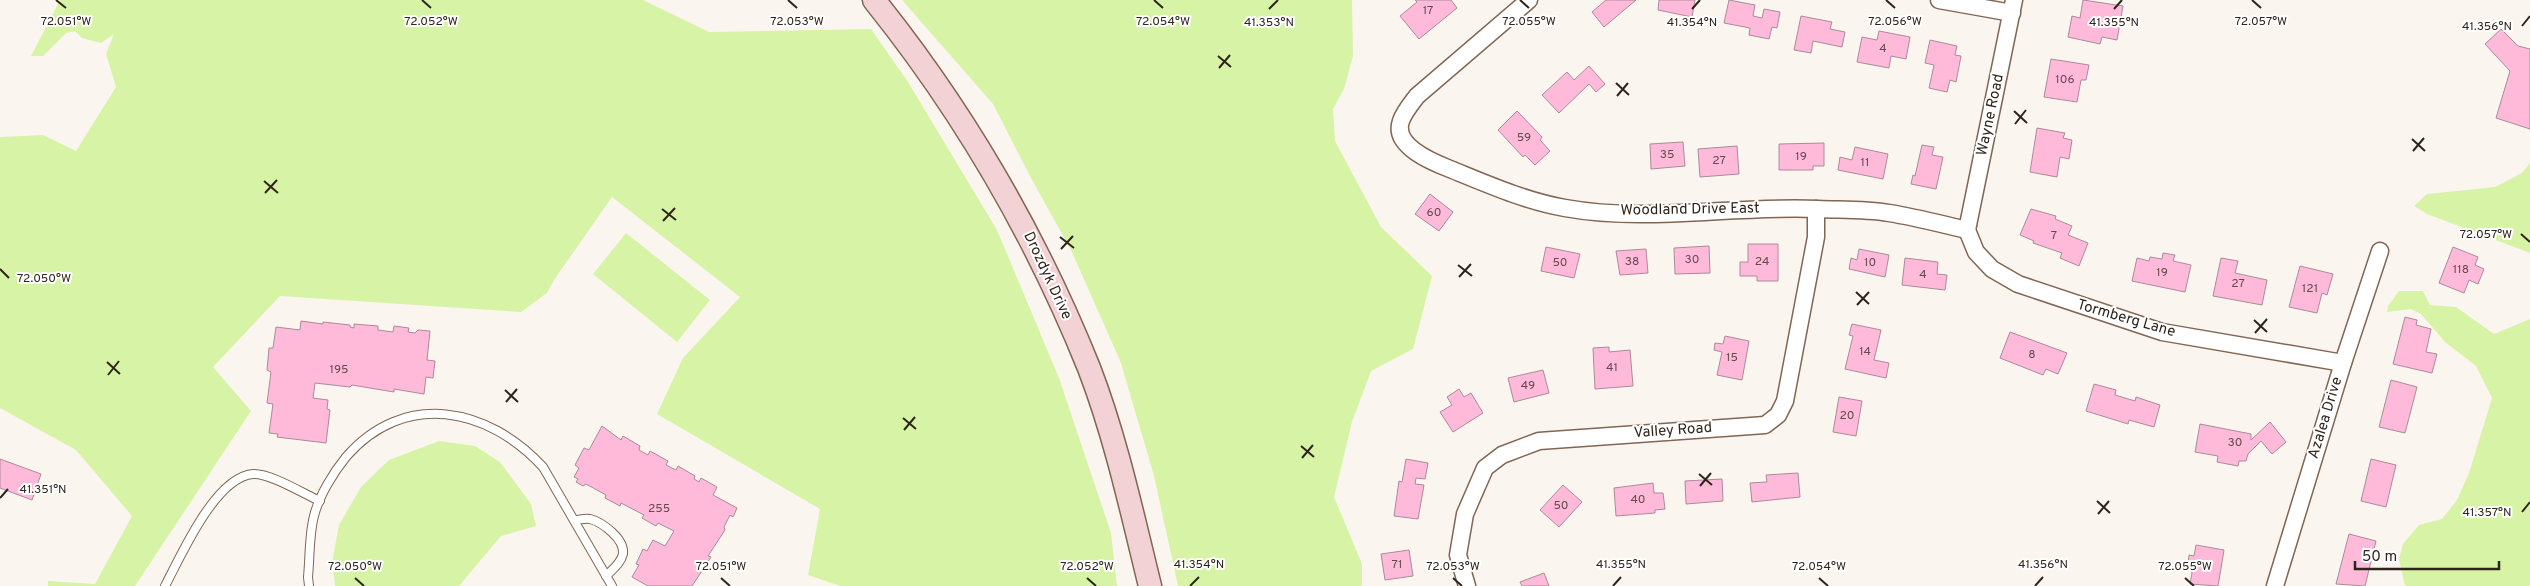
<svg xmlns="http://www.w3.org/2000/svg" width="2530" height="586" font-family="Overpass,sans-serif">
  <style>
    .green { fill: #d7f4a6 }
    .building { fill: #ffbada; stroke: #ab8a99 }
    .lines { fill: none; stroke-linecap: round; stroke-linejoin: round }
    .lane-casing { stroke: #816652; stroke-width: 10 }
    .street-casing { stroke: #816652; stroke-width: 19 }
    .secondary-casing { stroke: #816652; stroke-width: 25 }
    .lane { stroke: #fff; stroke-width: 8 }
    .street { stroke: #fff; stroke-width: 16 }
    .secondary { stroke: #f3d2d5; stroke-width: 22 }
    .ticks { fill: none; stroke: #2f241b; stroke-width: 2 }
    .labels { text-anchor: middle; dominant-baseline: central; stroke-width: 4; stroke-linejoin: round; paint-order: stroke }
    .number-label { font-size: 12px; fill: #634a4b }
    .street-label { font-size: 15px; fill: #2f241b; stroke: #fff }
    .ticks-label { font-size: 12px; text-anchor: middle; fill: #2f241b; stroke: #fff; stroke-width: 4; stroke-linejoin: round; paint-order: stroke }
  </style>
  <rect width="100%" height="100%" fill="#fbf5f0"/>
  <!-- green -->
  <g class="green">
    <path d="M60,0H643L709,32L871,29L908,82L997,230L1059,378L1111,533L1117,586H840L808,575L820,509L657,414L683,358L740,297L612,197L554,280L547,293L521,312L280,296L213,367L251,411L135,586H48V581L95,584L132,516L76,450L0,408V137L43,135L76,151L116,87L106,54L114,34L101,43L82,38L75,31L66,33L43,56H31Z"/>
    <path d="M902,0H1352L1353,56L1344,89L1333,109L1335,141L1381,227L1432,276L1413,349L1371,371L1352,422L1334,497L1362,564V586H1178L1154,476L1121,363L1071,250L1031,178L993,104Z"/>
    <path d="M2530,163V253L2427,214L2414,206L2427,194L2495,187L2522,173Z"/>
    <path d="M626,233L710,300L677,342L593,274Z"/>
    <path d="M2399,291H2423L2430,305L2456,307L2494,334L2530,319V586H2405L2399,559L2403,544L2419,525L2442,519L2457,500L2469,473L2492,398L2476,366L2445,342L2421,314L2411,309L2387,312L2388,306Z"/>
    <path d="M439,441L475,446L500,462L531,504L536,526L501,536L459,586H335L332,563L339,525L361,487L389,460Z"/>
  </g>
  <!-- building -->
  <g class="building">
    <path d="M1415,0H1451L1457,8L1419,39L1400,16L1417,2Z"/>
    <path d="M1606,0H1636L1604,27L1592,12Z"/>
    <path d="M1659,0H1695L1692,17L1658,10Z"/>
    <path d="M1729,0L1755,5L1753,16L1762,18L1764,9L1780,12L1777,28L1772,27L1769,39L1749,35L1750,28L1724,23Z"/>
    <path d="M2083,0L2123,6L2117,40L2102,37L2100,44L2068,37L2072,16L2080,18Z"/>
    <path d="M1801,16L1832,22L1830,29L1845,32L1842,47L1813,41L1811,53L1794,50Z"/>
    <path d="M2501,29L2518,46L2530,49V129L2496,118L2510,71L2485,44Z"/>
    <path d="M1879,31L1910,37L1906,59L1891,56L1889,68L1857,62L1862,37L1877,40Z"/>
    <path d="M1930,40L1957,46L1955,55L1961,56L1956,82L1950,80L1947,92L1929,88L1934,65L1925,63Z"/>
    <path d="M2051,59L2089,65L2086,80H2081L2077,102L2044,97Z"/>
    <path d="M1589,66L1605,84L1596,92L1589,84L1559,113L1542,95L1567,72L1574,80Z"/>
    <path d="M1517,111L1542,137L1540,140L1550,151L1535,165L1525,155L1523,157L1498,130Z"/>
    <path d="M2037,128L2065,133L2063,138L2072,140L2069,159L2060,157L2057,177L2030,172Z"/>
    <path d="M1683,142L1685,166L1651,169L1650,144Z"/>
    <path d="M1824,143V166H1813V170H1779V144Z"/>
    <path d="M1922,145L1934,147L1932,155L1943,157L1936,189L1911,184L1913,175L1915,176Z"/>
    <path d="M1737,146L1739,174L1700,177L1698,149Z"/>
    <path d="M1855,147L1888,154L1883,179L1838,170L1840,157L1852,160Z"/>
    <path d="M1430,194L1453,212L1439,231L1415,214Z"/>
    <path d="M2031,209L2056,216L2055,219L2072,226L2068,235L2088,243L2079,266L2060,258L2062,253L2033,243L2034,241L2020,235Z"/>
    <path d="M1748,244H1778V281H1757V276H1740V262H1748Z"/>
    <path d="M1709,246L1710,273L1675,274L1674,248Z"/>
    <path d="M1546,247L1580,254L1574,278L1541,271Z"/>
    <path d="M2453,247L2478,257L2475,265L2484,269L2478,284L2469,280L2464,293L2439,283Z"/>
    <path d="M1646,249L1648,273L1620,275L1616,251Z"/>
    <path d="M1859,249L1889,255L1885,277L1849,269L1851,258L1857,260Z"/>
    <path d="M2163,253L2175,255L2173,261L2191,265L2185,292L2132,281L2137,258L2149,261L2150,257L2162,259Z"/>
    <path d="M1905,258L1938,262L1937,274L1947,275L1945,290L1902,285Z"/>
    <path d="M2221,258L2238,261L2235,273L2267,280L2262,305L2213,296Z"/>
    <path d="M2300,266L2333,274L2327,295L2322,293L2317,313L2289,307Z"/>
    <path d="M2405,317L2417,320L2416,325L2431,329L2426,352L2437,354L2432,373L2393,364Z"/>
    <path d="M301,321L323,324V322L350,325V327L354,328V324L378,326V330L393,332L394,326L409,328L408,332L415,333L418,330L430,331L427,360L435,361L433,378L426,377L424,394L394,389V392L352,385L350,387L315,383L313,398L328,400L327,409L330,410L326,443L277,437L278,434L269,433L273,404L267,403L271,372L267,370L269,348H273L276,327L300,330Z"/>
    <path d="M1852,324L1881,330L1874,360L1889,363L1886,378L1845,369L1853,336L1849,335Z"/>
    <path d="M2010,332L2067,353L2058,374L2046,369L2043,375L2000,358Z"/>
    <path d="M1725,336L1749,341L1742,380L1717,375L1722,352L1714,350L1715,343L1723,344Z"/>
    <path d="M1609,347V352L1630,350L1633,386L1595,389L1593,348Z"/>
    <path d="M1543,370L1549,393L1514,402L1508,378Z"/>
    <path d="M2391,380L2417,387L2405,433L2379,427Z"/>
    <path d="M2094,384L2116,390L2115,395L2135,401L2136,397L2160,405L2154,427L2129,420L2128,424L2086,411Z"/>
    <path d="M1459,389L1464,397L1471,393L1483,413L1453,432L1440,412L1452,405L1447,397Z"/>
    <path d="M1839,397L1862,401L1856,436L1833,432Z"/>
    <path d="M2270,422L2286,442L2272,454L2261,441L2248,454L2246,461H2239L2238,466L2217,462L2218,456L2195,452L2200,424L2251,434V440Z"/>
    <path d="M602,426L621,440L623,436L640,446L639,450L648,455L650,451L668,461L666,465L676,470L678,466L695,476L694,479L699,482L701,478L717,487L713,495L737,508L733,517L730,515L724,527L725,530L708,556L711,557L692,586H648L632,577L639,565L636,564L643,549L647,551L653,540L665,546L674,531L658,523L656,526L642,518L644,515L621,503L620,506L605,498L606,495L586,484L583,486L576,482L578,479L574,477L579,468L575,465L584,448L589,450Z"/>
    <path d="M0,459L41,474L32,500L0,488Z"/>
    <path d="M1406,459L1428,463L1425,479L1416,478L1415,484L1424,485L1418,519L1394,516L1399,481L1402,482Z"/>
    <path d="M2371,459L2396,465L2386,507L2361,501Z"/>
    <path d="M1798,473L1800,497L1752,502L1750,483L1767,482L1766,475Z"/>
    <path d="M1722,479L1723,501L1686,504L1685,481Z"/>
    <path d="M1653,483L1654,493H1663L1665,509L1655,510V513L1616,516L1614,488Z"/>
    <path d="M1563,485L1582,502L1559,527L1540,510Z"/>
    <path d="M2349,534L2376,541L2365,586L2336,584Z"/>
    <path d="M2196,545L2224,550L2218,586L2190,584L2192,573L2188,564L2189,555L2194,556Z"/>
    <path d="M1409,550L1413,576L1385,580L1381,554Z"/>
    <path d="M1544,573L1549,586H1522L1520,582Z"/>
  </g>
  <g class="lines">
    <defs>
      <g id="lane">
        <path d="M574,520C579,520 585,518 590,519C602,522 625,539 623,554C621,563 612,570 606,576"/>
        <path d="M165,586C181,556 215,477 253,474C270,473 304,494 320,501"/>
        <path d="M309,586L308,577C310,557 309,535 314,516C319,496 333,473 346,457C404,390 488,407 543,467L612,586"/>
      </g>
      <g id="street">
        <path d="M1529,0L1417,96C1411,104 1404,112 1401,121C1392,146 1432,162 1450,169C1487,184 1525,201 1565,208C1648,223 1734,205 1818,209C1841,210 1866,209 1889,213C1915,217 1941,224 1967,230"/>
        <path d="M1939,0L2012,13"/>
        <path d="M1967,230L1976,252L1992,269L2018,284L2162,332L2343,363"/>
        <path d="M1967,230L2014,0"/>
        <path d="M1467,586L1458,555L1465,514L1485,468L1502,455L1539,441L1765,425L1778,415L1785,401L1816,237V209"/>
        <path d="M2275,586L2343,363L2380,251"/>
      </g>
      <path id="secondary" d="M874,0C964,112 1035,234 1089,368C1116,438 1132,513 1150,586"/>
    </defs>
    <!-- lane casing -->
    <use href="#lane" class="lane-casing"/>
    <!-- street casing -->
    <use href="#street" class="street-casing"/>
    <!-- secondary casing -->
    <use href="#secondary" class="secondary-casing"/>
    <!-- lane -->
    <use href="#lane" class="lane"/>
    <!-- street -->
    <use href="#street" class="street"/>
    <!-- secondary -->
    <use href="#secondary" class="secondary"/>
  </g>
  <!-- ticks -->
  <path class="ticks" d="M56,0L66,8M422,0L431,8M788,0L797,8M1154,0L1163,8M1520,0L1529,8M1886,0L1895,8M2252,0L2261,8M1269,9L1278,0M1692,9L1700,0M2114,9L2122,0M2522,26L2530,16M1218,56L1231,67M1219,68L1230,55M1616,83L1629,95M1617,96L1628,83M2014,111L2027,123M2015,124L2026,110M2412,139L2425,151M2413,151L2424,138M264,181L278,193M265,193L277,180M662,209L676,220M663,221L675,208M2521,234L2530,242M1060,237L1074,248M1061,249L1073,236M1458,265L1472,276M0,269L9,278M1459,277L1471,264M1856,292L1869,304M1857,305L1869,292M2254,320L2267,332M2255,333L2267,319M107,362L120,374M108,375L119,361M505,390L518,402M506,402L517,389M903,418L916,429M904,430L915,417M1301,446L1314,457M1302,458L1313,445M1699,474L1712,485M1700,486L1711,473M0,498L8,489M2097,501L2110,513M2522,512L2530,502M2098,514L2109,501M355,578L364,586M721,578L730,586M1087,578L1096,586M1453,578L1462,586M1819,578L1828,586M2185,578L2194,586M1190,586L1199,577M1613,586L1621,577M2035,586L2043,577"/>
  <g class="labels">
    <!-- number labels -->
    <g class="number-label">
      <text x="1428" y="11">17</text>
      <text x="1883" y="49">4</text>
      <text x="2065" y="80">106</text>
      <text x="1524" y="138">59</text>
      <text x="1667" y="155">35</text>
      <text x="1801" y="157">19</text>
      <text x="1719" y="161">27</text>
      <text x="1865" y="163">11</text>
      <text x="1434" y="213">60</text>
      <text x="2054" y="236">7</text>
      <text x="1692" y="260">30</text>
      <text x="1632" y="262">38</text>
      <text x="1762" y="262">24</text>
      <text x="1560" y="263">50</text>
      <text x="1870" y="263">10</text>
      <text x="2461" y="270">118</text>
      <text x="2162" y="273">19</text>
      <text x="1923" y="275">4</text>
      <text x="2238" y="284">27</text>
      <text x="2310" y="289">121</text>
      <text x="1865" y="352">14</text>
      <text x="2032" y="355">8</text>
      <text x="1732" y="358">15</text>
      <text x="1612" y="368">41</text>
      <text x="339" y="370">195</text>
      <text x="1528" y="386">49</text>
      <text x="1847" y="416">20</text>
      <text x="2235" y="443">30</text>
      <text x="1638" y="500">40</text>
      <text x="1561" y="506">50</text>
      <text x="659" y="509">255</text>
      <text x="1397" y="565">71</text>
    </g>
    <!-- street labels -->
    <g class="street-label">
      <text transform="translate(1991 115) rotate(-78)">Wayne Road</text>
      <text transform="translate(1690 210) rotate(-1)">Woodland Drive East</text>
      <text transform="translate(1047 276) rotate(65)">Drozdyk Drive</text>
      <text transform="translate(2126 319) rotate(16)">Tormberg Lane</text>
      <text transform="translate(2326 418) rotate(-73)">Azalea Drive</text>
      <text transform="translate(1673 431) rotate(-4)">Valley Road</text>
    </g>
  </g>
  <g class="ticks-label">
    <text x="66" y="25">72.051°W</text>
    <text x="431" y="25">72.052°W</text>
    <text x="797" y="25">72.053°W</text>
    <text x="1163" y="25">72.054°W</text>
    <text x="1529" y="25">72.055°W</text>
    <text x="1895" y="25">72.056°W</text>
    <text x="2261" y="25">72.057°W</text>
    <text x="1692" y="26">41.354°N</text>
    <text x="1269" y="26">41.353°N</text>
    <text x="2114" y="26">41.355°N</text>
    <text x="2487" y="30">41.356°N</text>
    <text x="2486" y="238">72.057°W</text>
    <text x="44" y="282">72.050°W</text>
    <text x="43" y="493">41.351°N</text>
    <text x="2487" y="516">41.357°N</text>
    <text x="1199" y="568">41.354°N</text>
    <text x="1621" y="568">41.355°N</text>
    <text x="2043" y="568">41.356°N</text>
    <text x="355" y="570">72.050°W</text>
    <text x="721" y="570">72.051°W</text>
    <text x="1087" y="570">72.052°W</text>
    <text x="1453" y="570">72.053°W</text>
    <text x="1819" y="570">72.054°W</text>
    <text x="2185" y="570">72.055°W</text>
  </g>
  <!-- scale -->
  <path d="M2355 561v8h144v-8" fill="none" stroke="#2f241b" stroke-width="2.5"/>
  <text x="2362" y="561" font-size="15" fill="#2f241b" stroke="#ffffff" stroke-width="4" paint-order="stroke">50 m</text>
</svg>
